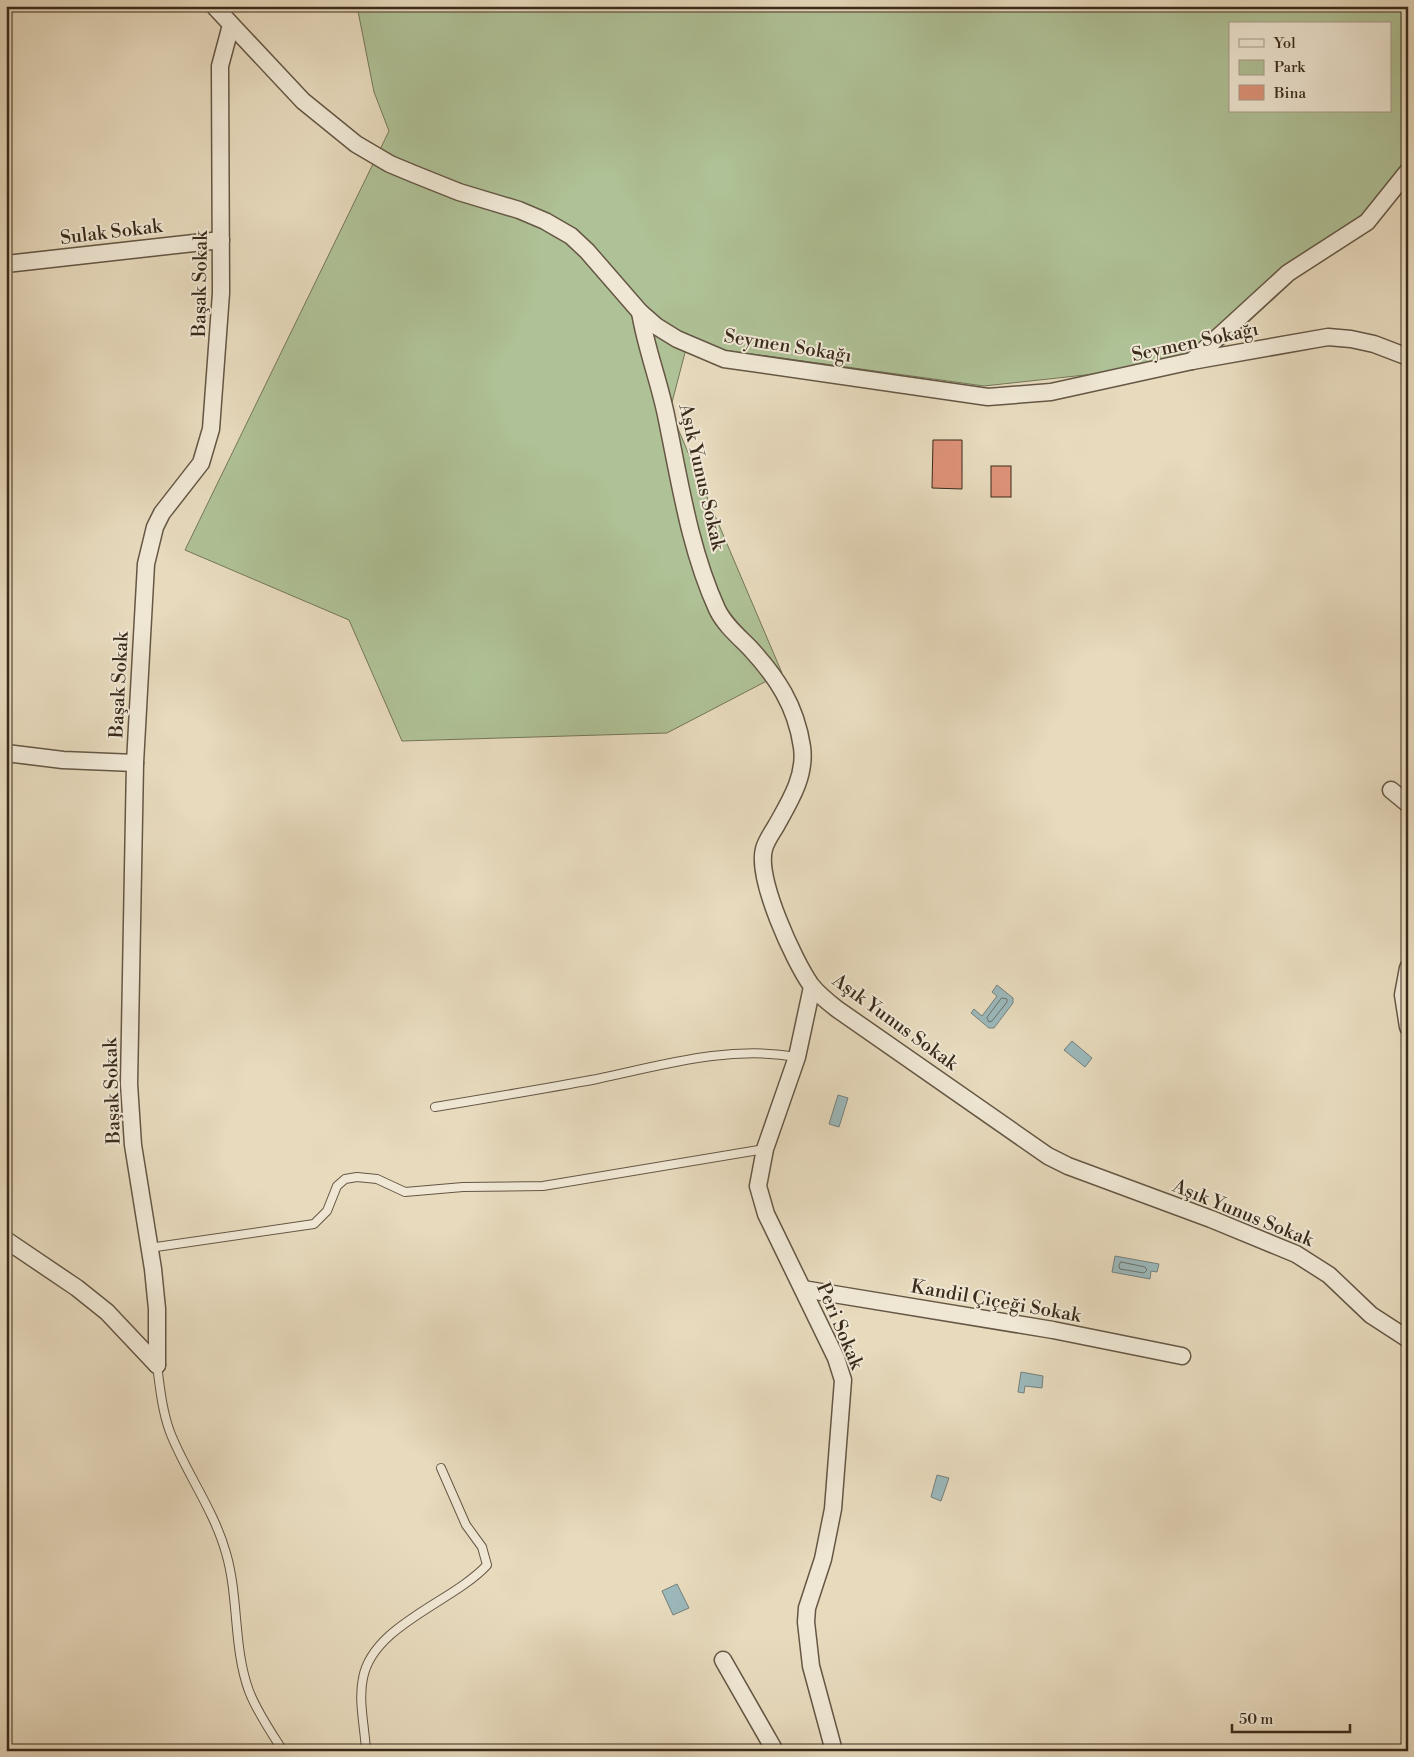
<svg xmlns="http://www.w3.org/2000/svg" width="1414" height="1757" font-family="'Libre Bodoni',serif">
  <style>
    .green { fill: #afc196; stroke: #747658; fill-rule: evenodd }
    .water { fill: #9bb8bb; stroke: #74807b }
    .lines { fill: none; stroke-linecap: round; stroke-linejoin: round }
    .shore { stroke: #6a726b; stroke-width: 1 }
    .building { fill: #de9279; stroke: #3a2b1b }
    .lane-casing { stroke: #655744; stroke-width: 10 }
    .street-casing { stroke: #655744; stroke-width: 19 }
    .lane { stroke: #efe7d4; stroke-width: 8 }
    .street { stroke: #efe7d4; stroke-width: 16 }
    .labels { text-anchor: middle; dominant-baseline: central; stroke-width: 4; stroke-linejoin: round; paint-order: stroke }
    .street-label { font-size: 19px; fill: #3a2b1b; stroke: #efe7d4 }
  </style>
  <rect width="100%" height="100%" fill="#e7dabd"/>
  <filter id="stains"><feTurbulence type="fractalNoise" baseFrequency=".004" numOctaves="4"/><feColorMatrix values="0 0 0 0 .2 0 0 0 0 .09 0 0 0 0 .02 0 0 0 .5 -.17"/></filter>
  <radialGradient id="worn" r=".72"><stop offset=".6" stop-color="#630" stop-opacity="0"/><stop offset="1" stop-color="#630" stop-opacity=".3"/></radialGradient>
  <!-- green -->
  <path class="green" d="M357,6H1408V175L1205,362L984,386L687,345L670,410L782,673L667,733L402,741L349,620L185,550L389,131L374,92ZM1230,24H1390V111H1230Z"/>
  <!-- water -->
  <g class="water">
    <path d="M997,985L1013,998V1003L994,1028H989L971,1013L974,1009L982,1016L997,996L992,992Z"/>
    <path d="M1072,1041L1092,1058L1085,1067L1064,1050Z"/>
    <path d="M838,1095L848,1098L839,1127L829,1124Z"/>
    <path d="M1115,1256L1159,1264L1157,1272L1151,1271L1150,1279L1112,1272Z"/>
    <path d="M1021,1372L1043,1376L1042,1388L1025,1386L1024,1393L1018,1392Z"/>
    <path d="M937,1475L949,1478L941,1501L931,1497Z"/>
    <path d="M677,1584L689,1608L673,1615L662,1591Z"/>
  </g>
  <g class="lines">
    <!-- shore -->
    <g class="shore">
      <path d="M1002,998L1007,999V1002L992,1021L989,1022L987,1018Z"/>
      <path d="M1121,1262L1145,1267L1147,1270L1144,1273L1120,1269L1119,1266Z"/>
    </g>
  </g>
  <!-- building -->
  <g class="building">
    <path d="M933,440H962V489L932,488Z"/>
    <rect x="991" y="466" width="20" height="31"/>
  </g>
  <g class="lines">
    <defs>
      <g id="lane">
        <path d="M435,1107C489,1098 543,1089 597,1079C663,1065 729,1045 797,1057"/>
        <path d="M149,1248L314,1224L327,1211L337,1186L345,1179L357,1177L377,1179L405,1192L463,1187L543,1186L765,1149"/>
        <path d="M157,1365C160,1388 162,1410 170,1432C186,1473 214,1510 226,1553C239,1597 233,1648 249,1691C257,1712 271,1732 283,1751"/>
        <path d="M366,1751C365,1728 358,1701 363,1678C373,1625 453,1602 487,1565L482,1547L466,1525L441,1468"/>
      </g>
      <g id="street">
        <path d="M214,6L303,101L356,144L390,164L414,174L459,192L519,210L545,221L571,236L587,251L640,312L656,326L677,339L724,359L988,397L1051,392L1192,361L1328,337L1351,339L1374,344L1408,357"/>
        <path d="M6,264L221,240"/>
        <path d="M640,312C646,349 660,383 667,420C680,483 690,550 717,609C724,624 738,636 749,647C777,677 796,706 802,747C806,776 790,801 776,826C772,833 766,841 764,849C756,879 794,961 811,985C818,994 828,1002 837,1009L1048,1156L1068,1166L1211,1219L1296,1254L1329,1275L1371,1315L1408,1339"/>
        <path d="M1192,361L1288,273L1367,222L1408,171"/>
        <path d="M6,753L63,760L135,763"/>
        <path d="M1391,790L1408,804"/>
        <path d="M1408,968L1403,995L1408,1027"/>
        <path d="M812,987L797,1057L765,1149L758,1186L766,1214L836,1358L843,1380L833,1509L823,1559L807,1608L806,1622L811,1666L834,1751"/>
        <path d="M6,1240L77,1288L107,1312L157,1365"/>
        <path d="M803,1289L1053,1330L1182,1356"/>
        <path d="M157,1365V1309L153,1269L133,1145L129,1084L135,763L146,564L155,527L162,513L201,463L211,429L221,293L220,66L231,25"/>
        <path d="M723,1660L775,1751"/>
      </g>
    </defs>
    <!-- lane casing -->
    <use href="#lane" class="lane-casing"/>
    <!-- street casing -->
    <use href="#street" class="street-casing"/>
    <!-- lane -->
    <use href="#lane" class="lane"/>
    <!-- street -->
    <use href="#street" class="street"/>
  </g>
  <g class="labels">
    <!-- street labels -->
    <g class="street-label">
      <text transform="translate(111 232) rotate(-7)">Sulak Sokak</text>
      <text transform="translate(200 284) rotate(-89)">Başak Sokak</text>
      <text transform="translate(1195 342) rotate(-12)">Seymen Sokağı</text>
      <text transform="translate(788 346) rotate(9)">Seymen Sokağı</text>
      <text transform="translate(702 477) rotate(77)">Aşık Yunus Sokak</text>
      <text transform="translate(119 685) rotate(-87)">Başak Sokak</text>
      <text transform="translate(895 1022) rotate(36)">Aşık Yunus Sokak</text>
      <text transform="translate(112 1091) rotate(-92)">Başak Sokak</text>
      <text transform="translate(1243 1213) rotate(22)">Aşık Yunus Sokak</text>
      <text transform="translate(996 1301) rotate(10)">Kandil Çiçeği Sokak</text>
      <text transform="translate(840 1326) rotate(67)">Peri Sokak</text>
    </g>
  </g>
  <!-- margin -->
  <rect width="1414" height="1757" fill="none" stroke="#e7dabd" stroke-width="25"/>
  <rect x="8" y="8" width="1399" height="1742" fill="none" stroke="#3a2b1b" stroke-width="2.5"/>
  <rect x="12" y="12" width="1389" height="1732" fill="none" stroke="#3a2b1b"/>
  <!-- legend -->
  <rect x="1229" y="22" width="162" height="90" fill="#efe7d4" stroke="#a79c8a"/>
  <rect x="1239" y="39" width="25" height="8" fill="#efe7d4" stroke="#a79c8a"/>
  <text x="1274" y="48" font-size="15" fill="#3a2b1b">Yol</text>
  <rect x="1239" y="60" width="25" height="15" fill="#afc196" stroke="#a79c8a"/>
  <text x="1274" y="72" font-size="15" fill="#3a2b1b">Park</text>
  <rect x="1239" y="85" width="25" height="15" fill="#de9279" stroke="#a79c8a"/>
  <text x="1274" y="98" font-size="15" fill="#3a2b1b">Bina</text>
  <!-- scale -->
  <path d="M1232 1724v8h118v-8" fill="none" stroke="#3a2b1b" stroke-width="2.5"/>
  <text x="1239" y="1724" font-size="15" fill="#3a2b1b" stroke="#efe7d4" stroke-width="4" paint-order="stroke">50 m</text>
  <rect width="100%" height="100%" filter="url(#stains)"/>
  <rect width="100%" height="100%" fill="url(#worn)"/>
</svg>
